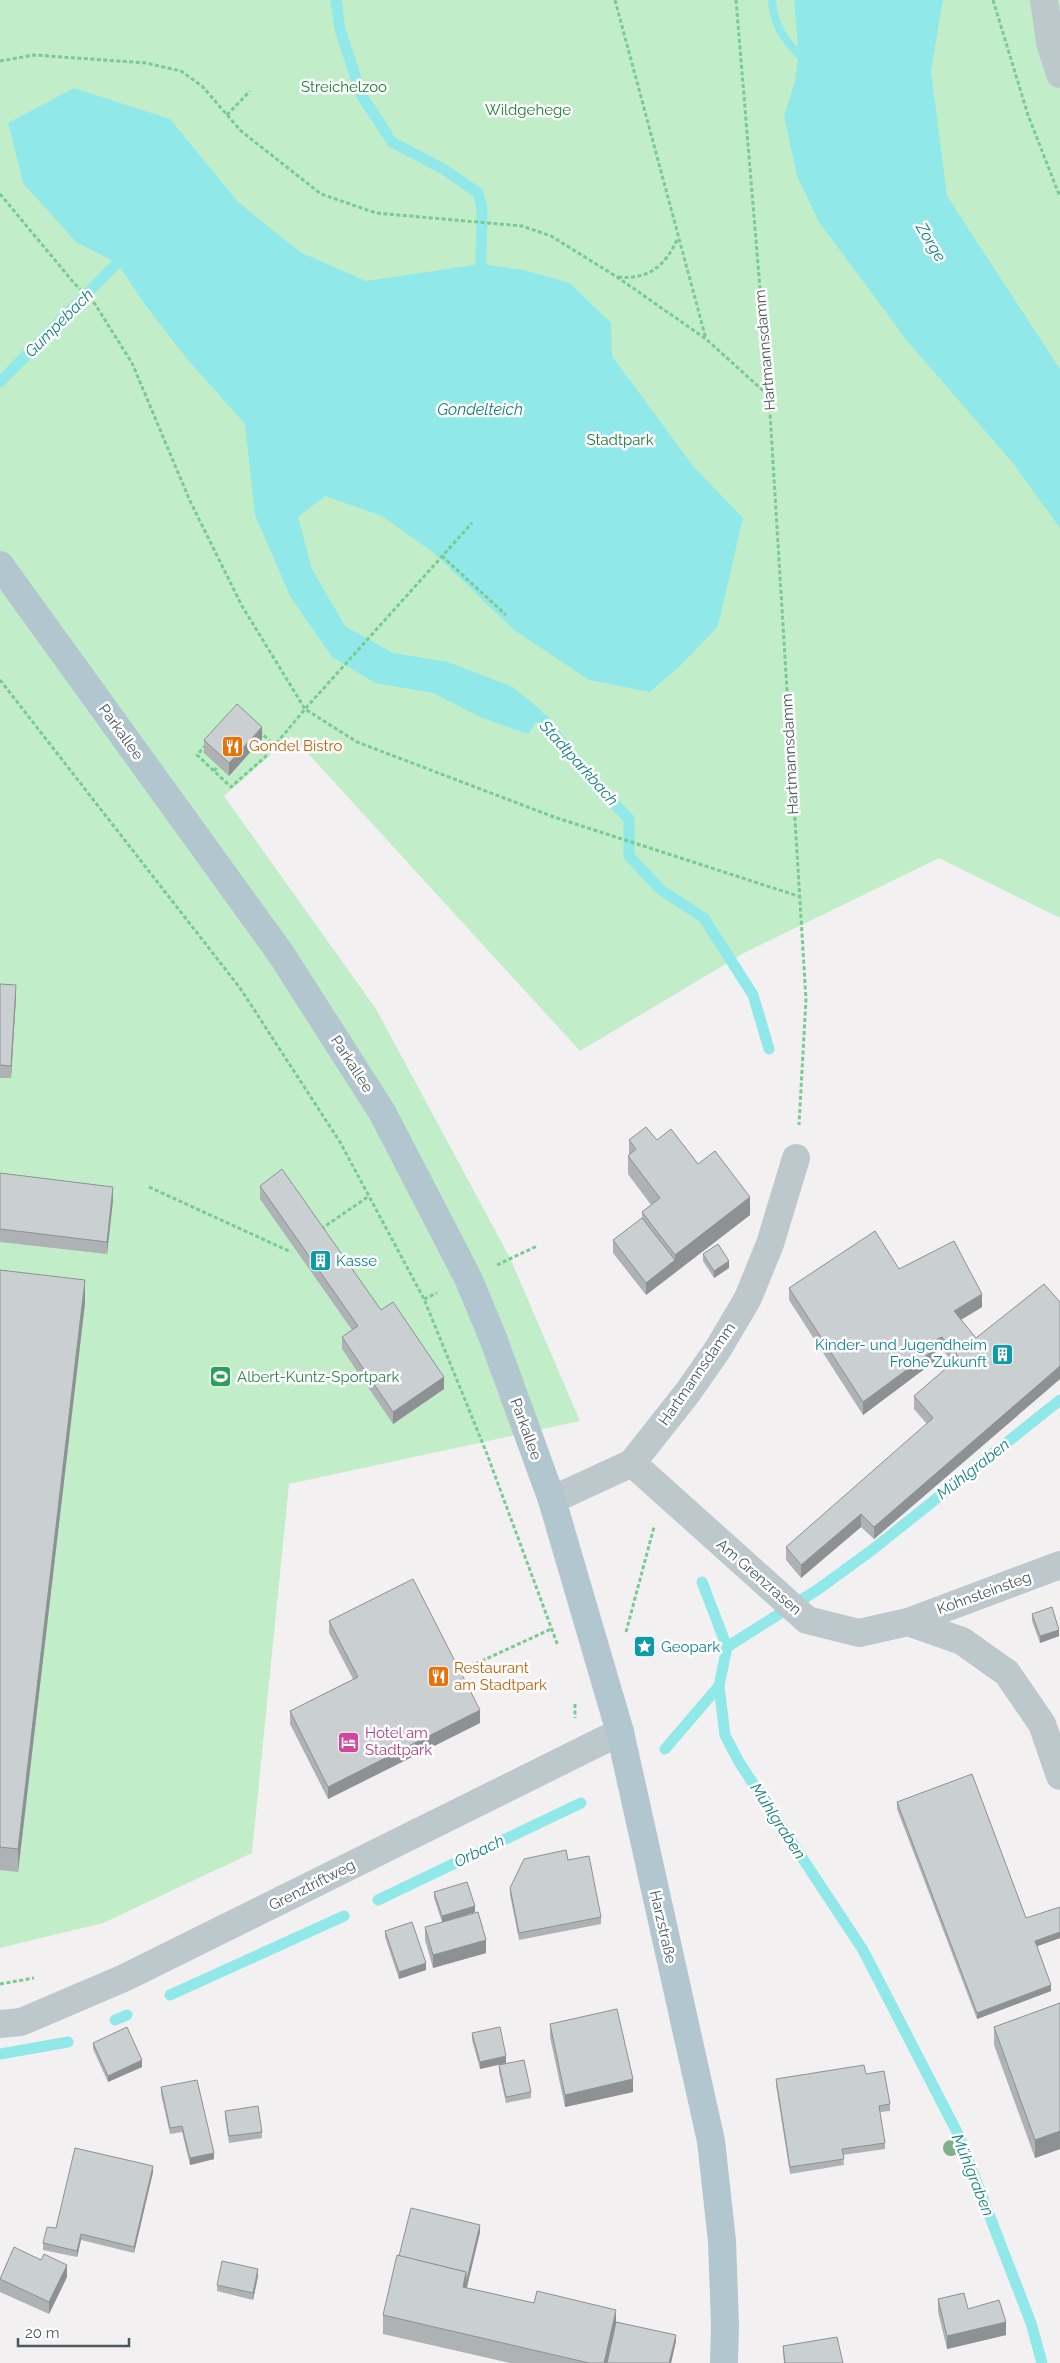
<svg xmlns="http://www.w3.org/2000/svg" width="1060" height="2363" font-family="Raleway,sans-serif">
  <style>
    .green { fill: #c1eec9 }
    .water { fill: #90e9e8 }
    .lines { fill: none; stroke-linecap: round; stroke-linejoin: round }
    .stream { stroke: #90e9e8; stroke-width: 11 }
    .path { stroke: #7acb91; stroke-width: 3; stroke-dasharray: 4 2.5; stroke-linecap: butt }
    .street { stroke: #bdc8cc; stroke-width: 28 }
    .primary { stroke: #b1c6ce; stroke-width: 28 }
    .tree { fill: #7cb18a }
    .wall { fill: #aeb2b5 }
    .shaded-wall { fill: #8d9193 }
    .building { fill: #cacfd2; stroke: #8d9193 }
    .labels { text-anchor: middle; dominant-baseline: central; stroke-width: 5; stroke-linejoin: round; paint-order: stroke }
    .park-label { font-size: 15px; fill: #1b7d36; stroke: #fff }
    .street-label { font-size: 15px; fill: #49585d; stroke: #fff }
    .food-label { font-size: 15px; fill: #c56008; stroke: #fff; text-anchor: start }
    .culture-label { font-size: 15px; fill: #0d838f; stroke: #fff; text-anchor: start }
    .leisure-label { font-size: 15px; fill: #27864d; stroke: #fff; text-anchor: start }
    .hotel-label { font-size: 15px; fill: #b23c85; stroke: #fff; text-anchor: start }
    .water-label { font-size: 16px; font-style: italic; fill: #128280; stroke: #fff }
  </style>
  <rect width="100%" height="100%" fill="#f3f0f1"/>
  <!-- green -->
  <path class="green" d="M0,0H1060V918L939,858L744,953L580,1051L292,736L224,796L376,1009L510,1258L580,1421L289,1484L252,1853L103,1923L0,1948Z"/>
  <!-- water -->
  <g class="water">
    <path d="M768,0H776C777,18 784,31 796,46L798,45L794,0H943L931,71L947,196L1060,369V528L1012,462L908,342L819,222L797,176L784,116L795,81L798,59C780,41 769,25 768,0Z"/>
    <path d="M74,88L170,119L238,202L300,252L366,281L481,264L524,270L570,283L611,323L612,356L693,466L743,518L718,626L681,665L650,692L589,680L514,630L434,553L382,516L325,496L298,517L312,569L345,626L393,653L448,662L513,687L543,712L528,734L480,717L433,693L375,683L332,657L290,596L255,515L245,424L187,359L143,302L117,263L76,242L23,183L8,123Z"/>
  </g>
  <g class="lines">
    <!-- stream -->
    <g class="stream">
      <path d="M336,0L340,30L362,96L392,142L445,170L478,193L482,208L481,264L475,276"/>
      <path d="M0,382L117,263L126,251"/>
      <path d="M526,711L544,720L581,768L629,819V856L661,890L704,918L753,995L769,1049"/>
      <path d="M702,1582L727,1647"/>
      <path d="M665,1749L719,1686"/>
      <path d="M378,1900L581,1803"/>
      <path d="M170,1995L344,1916"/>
      <path d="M115,2020L127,2015"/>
      <path d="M0,2054L68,2042"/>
      <path d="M1042,2363L1031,2323L958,2134L863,1950L739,1762L725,1735L719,1686L727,1647L817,1590L872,1550L1060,1400"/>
    </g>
    <!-- path -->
    <g class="path">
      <path d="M615,0L706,339"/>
      <path d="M736,0L769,397L806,999L799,1125"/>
      <path d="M993,0L1028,115L1060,197"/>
      <path d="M0,61L34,55L146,63L181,71L202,86L241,131L321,194L376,213L522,226L551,236L617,277L706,339L769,396"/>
      <path d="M227,115L250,91"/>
      <path d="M0,194L74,283L95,304L132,363L190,501L242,606L305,709L357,742L554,817L798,896"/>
      <path d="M618,277C649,280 665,266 678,238"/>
      <path d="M442,556L506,615"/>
      <path d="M0,680L240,988L340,1142L424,1299L487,1454L558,1646"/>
      <path d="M259,731L274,745"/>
      <path d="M206,745L197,755L231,787L265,757L305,709L472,523"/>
      <path d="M214,771L218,766"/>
      <path d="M149,1187L291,1252"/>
      <path d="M321,1229L369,1196"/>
      <path d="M497,1265L537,1246"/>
      <path d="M424,1299L437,1293"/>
      <path d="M626,1632L654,1527"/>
      <path d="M458,1672L551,1629"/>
      <path d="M575,1704V1718"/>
      <path d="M0,1984L34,1978"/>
    </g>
    <!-- street -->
    <g class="street">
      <path d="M1044,0L1050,42L1060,74"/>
      <path d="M632,1463L807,1620L859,1633L908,1622L1060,1565"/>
      <path d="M552,1500L632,1463L688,1392L718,1349L748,1298L770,1244L796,1158"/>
      <path d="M908,1622L962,1641L1007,1673L1042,1724L1060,1776"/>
      <path d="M0,2024L21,2022L124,1978L620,1732"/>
    </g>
    <!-- primary -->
    <path class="primary" d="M0,565L281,954L382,1112L468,1278L493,1338L552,1500L620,1732L711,2141L722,2241L725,2325L724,2363"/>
  </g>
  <!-- trees -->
  <circle class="tree" cx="951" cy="2148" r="8"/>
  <!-- wall -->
  <g class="wall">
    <path d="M262,739L229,776L204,753V740Z"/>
    <path d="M0,984L16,997L11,1078H0Z"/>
    <path d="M629,1140H657L698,1164L750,1215L646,1295L613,1253V1240L642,1218V1212L651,1205L628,1174V1156L629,1154Z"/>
    <path d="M0,1173L113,1200L107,1254L0,1242Z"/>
    <path d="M260,1186L381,1310L444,1389L393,1424L342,1349V1337L352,1330L260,1199Z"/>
    <path d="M703,1254L729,1268L714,1278L703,1261Z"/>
    <path d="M899,1269L982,1307L961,1320L976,1338L1060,1302V1379L874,1539L861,1527L801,1578L786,1560V1547L927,1424L914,1409V1396L953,1363L942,1349L935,1353V1361L863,1415L789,1300V1288Z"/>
    <path d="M0,1270L85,1303L18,1872L0,1870Z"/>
    <path d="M1032,1614L1059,1636L1040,1643L1032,1621Z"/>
    <path d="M329,1621L480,1723L328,1799L290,1724V1711L353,1679L329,1633Z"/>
    <path d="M897,1802L1026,1918L1060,1907V1938L1037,1946L1051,1991L977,2019L897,1809Z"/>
    <path d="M568,1860L601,1917V1924L519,1940L510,1895V1888Z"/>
    <path d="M434,1892L475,1912L446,1921L486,1953L433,1968L425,1940V1927L442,1922L434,1898Z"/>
    <path d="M385,1931L426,1970L399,1979L385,1937Z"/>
    <path d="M1060,2003V2149L1035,2158L994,2045V2027Z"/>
    <path d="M550,2024L633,2092L565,2107L550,2037Z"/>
    <path d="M472,2033L506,2063L480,2069L472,2040Z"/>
    <path d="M93,2043L142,2067L108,2082L93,2049Z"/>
    <path d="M499,2065L531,2092V2098L506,2103L499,2072Z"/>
    <path d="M866,2074L890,2104V2111L880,2112L885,2143V2149L843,2155L844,2165L790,2174L776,2085V2079Z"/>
    <path d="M161,2087L214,2159L190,2165L182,2132L170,2134L161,2094Z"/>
    <path d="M225,2111L262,2132V2138L229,2143L225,2118Z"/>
    <path d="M153,2172L134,2253L81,2240L77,2257L43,2250V2243L56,2228Z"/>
    <path d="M480,2232L467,2288L616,2322L676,2341L671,2363H510L383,2334V2315L399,2256Z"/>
    <path d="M258,2276L253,2300L217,2291V2285Z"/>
    <path d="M0,2277H67L49,2314L0,2292Z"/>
    <path d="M938,2299L968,2309L1006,2335L947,2349L938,2312Z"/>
    <path d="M783,2346L843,2363H784L783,2353Z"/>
  </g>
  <!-- shaded-wall -->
  <g class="shaded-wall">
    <path d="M262,727V739L229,776V763Z"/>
    <path d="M16,985V997L11,1078V1066Z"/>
    <path d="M113,1187V1200L107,1254V1242Z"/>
    <path d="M750,1197V1215L646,1295V1283L675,1260V1255Z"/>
    <path d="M729,1261V1268L714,1278V1271Z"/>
    <path d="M85,1280V1303L18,1872V1849Z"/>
    <path d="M982,1294V1307L954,1324V1311Z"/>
    <path d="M942,1337V1349L935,1353V1361L863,1415V1402L929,1343Z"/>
    <path d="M1060,1366V1379L874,1539V1527Z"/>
    <path d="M444,1377V1389L393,1424V1412Z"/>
    <path d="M861,1514V1527L801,1578V1565Z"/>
    <path d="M1059,1630V1636L1040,1643V1636Z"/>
    <path d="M480,1710V1723L328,1799V1787Z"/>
    <path d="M475,1906V1912L442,1923V1916Z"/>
    <path d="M1060,1932V1938L1035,1947V1941Z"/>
    <path d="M486,1940V1953L433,1968V1955Z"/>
    <path d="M426,1963V1970L399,1979V1972Z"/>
    <path d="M1051,1985V1991L977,2019V2013Z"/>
    <path d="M506,2056V2063L480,2069V2062Z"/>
    <path d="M142,2060V2067L108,2082V2076Z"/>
    <path d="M633,2079V2092L565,2107V2095Z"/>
    <path d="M1060,2131V2149L1035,2158V2140Z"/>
    <path d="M214,2153V2159L190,2165V2158Z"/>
    <path d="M153,2166V2172L134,2253V2247Z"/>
    <path d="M480,2225V2232L466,2290V2283Z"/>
    <path d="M81,2234V2240L77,2257V2251Z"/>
    <path d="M67,2265V2277L49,2314V2302Z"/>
    <path d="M258,2269V2276L253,2300V2293Z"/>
    <path d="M466,2272V2290L463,2287Z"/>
    <path d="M616,2310V2328L608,2363H604Z"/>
    <path d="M1006,2322V2335L947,2349V2336Z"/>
    <path d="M676,2335V2341L671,2363H669Z"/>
  </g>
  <!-- building -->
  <g class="building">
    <path d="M237,704L262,727L229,763L204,740Z"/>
    <path d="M0,984L16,985L11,1066L0,1065Z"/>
    <path d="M646,1127L657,1140L671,1129L698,1164L715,1151L750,1197L675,1255L642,1212L660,1198L628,1156L636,1149L629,1140Z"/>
    <path d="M282,1169L381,1310L393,1302L444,1377L393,1412L342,1337L358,1326L260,1186Z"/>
    <path d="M0,1173L113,1187L107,1242L0,1229Z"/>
    <path d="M642,1218L675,1260L646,1283L613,1240Z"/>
    <path d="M875,1231L899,1269L954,1241L982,1294L954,1311L976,1338L1044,1284L1060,1302V1366L874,1527L861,1514L801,1565L786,1547L933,1418L914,1396L959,1357L942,1337L929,1343L935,1349L863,1402L789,1288Z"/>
    <path d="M718,1244L729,1261L714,1271L703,1254Z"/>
    <path d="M0,1270L85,1280L18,1849L0,1847Z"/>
    <path d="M413,1579L480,1710L328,1787L290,1711L358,1677L329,1621Z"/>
    <path d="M1052,1607L1059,1630L1040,1636L1032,1614Z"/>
    <path d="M972,1774L1026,1918L1060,1907V1932L1035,1941L1051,1985L977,2013L897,1802Z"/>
    <path d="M566,1850L568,1860L589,1856L601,1917L519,1933L510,1888L524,1859Z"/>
    <path d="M467,1882L475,1906L442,1916L434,1892Z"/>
    <path d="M478,1912L486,1940L433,1955L425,1927Z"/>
    <path d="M412,1922L426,1963L399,1972L385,1931Z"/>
    <path d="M1060,2003V2131L1035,2140L994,2027Z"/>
    <path d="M617,2009L633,2079L565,2095L550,2024Z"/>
    <path d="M127,2027L142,2060L108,2076L93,2043Z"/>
    <path d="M500,2027L506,2056L480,2062L472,2033Z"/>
    <path d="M524,2060L531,2092L506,2097L499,2065Z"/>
    <path d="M864,2065L866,2074L884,2071L890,2104L879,2106L885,2143L842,2149L844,2159L790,2167L776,2079Z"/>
    <path d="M197,2080L214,2153L190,2158L182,2126L170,2128L161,2087Z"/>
    <path d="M258,2106L262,2132L229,2136L225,2111Z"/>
    <path d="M75,2148L153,2166L134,2247L81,2234L77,2251L43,2243L47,2227L56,2228Z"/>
    <path d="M411,2208L480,2225L466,2283V2272L399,2256Z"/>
    <path d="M14,2247L41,2260L44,2254L67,2265L49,2302L0,2279Z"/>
    <path d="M397,2255L466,2272L463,2287L534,2303L537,2291L616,2310L604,2363H589L383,2315Z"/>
    <path d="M222,2261L258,2269L253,2293L217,2285Z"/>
    <path d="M964,2293L968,2309L999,2300L1006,2322L947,2336L938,2299Z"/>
    <path d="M616,2322L676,2335L669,2363H607Z"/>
    <path d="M837,2337L843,2363H785L783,2346Z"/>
  </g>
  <!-- icons -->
  <defs>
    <symbol id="restaurant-square" viewBox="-11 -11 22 22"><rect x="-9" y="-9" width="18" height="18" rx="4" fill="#e8710a" stroke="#fff"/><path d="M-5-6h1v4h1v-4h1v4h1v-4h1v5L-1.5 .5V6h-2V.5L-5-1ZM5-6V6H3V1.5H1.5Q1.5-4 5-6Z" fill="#fff"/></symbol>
    <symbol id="building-square" viewBox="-11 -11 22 22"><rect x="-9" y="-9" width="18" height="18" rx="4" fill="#0f9aa8" stroke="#fff"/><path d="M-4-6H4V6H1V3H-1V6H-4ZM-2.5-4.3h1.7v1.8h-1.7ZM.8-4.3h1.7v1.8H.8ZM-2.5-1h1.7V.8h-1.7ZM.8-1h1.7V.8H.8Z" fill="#fff"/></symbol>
    <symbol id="stadium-square" viewBox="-11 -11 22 22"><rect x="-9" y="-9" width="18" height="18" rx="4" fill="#2e9e5b" stroke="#fff"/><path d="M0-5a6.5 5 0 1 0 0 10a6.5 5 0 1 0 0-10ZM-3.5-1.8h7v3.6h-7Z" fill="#fff"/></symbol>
    <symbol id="sight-square" viewBox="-11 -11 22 22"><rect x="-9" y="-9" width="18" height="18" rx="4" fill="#0f9aa8" stroke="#fff"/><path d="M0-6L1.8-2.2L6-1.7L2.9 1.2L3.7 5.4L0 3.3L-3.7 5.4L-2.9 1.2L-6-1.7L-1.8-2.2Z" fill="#fff"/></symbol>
    <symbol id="hotel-square" viewBox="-11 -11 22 22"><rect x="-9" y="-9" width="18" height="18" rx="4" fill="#d1479c" stroke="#fff"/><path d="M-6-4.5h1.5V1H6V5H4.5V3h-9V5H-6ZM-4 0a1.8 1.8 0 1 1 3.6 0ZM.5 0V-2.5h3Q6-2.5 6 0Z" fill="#fff"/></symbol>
  </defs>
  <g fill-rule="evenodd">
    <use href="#restaurant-square" x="220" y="734" width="25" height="25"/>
    <use href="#building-square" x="308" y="1248" width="25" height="25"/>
    <use href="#building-square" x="990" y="1342" width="25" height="25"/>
    <use href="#stadium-square" x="208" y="1364" width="25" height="25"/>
    <use href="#sight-square" x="632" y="1634" width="25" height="25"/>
    <use href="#restaurant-square" x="426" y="1664" width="25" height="25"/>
    <use href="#hotel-square" x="336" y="1730" width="25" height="25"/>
  </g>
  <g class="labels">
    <!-- park labels -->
    <g class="park-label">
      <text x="344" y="87">Streichelzoo</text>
      <text x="528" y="110">Wildgehege</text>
      <text x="620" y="440">Stadtpark</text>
    </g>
    <!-- street labels -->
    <g class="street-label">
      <text transform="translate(765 350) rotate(-95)">Hartmannsdamm</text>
      <text transform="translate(121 732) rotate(54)">Parkallee</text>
      <text transform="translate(790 754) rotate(-93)">Hartmannsdamm</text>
      <text transform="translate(352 1064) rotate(57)">Parkallee</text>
      <text transform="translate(697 1374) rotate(-55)">Hartmannsdamm</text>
      <text transform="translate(526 1429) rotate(70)">Parkallee</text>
      <text transform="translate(759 1577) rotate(41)">Am Grenzrasen</text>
      <text transform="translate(984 1593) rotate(-20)">Kohnsteinsteg</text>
      <text transform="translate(312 1885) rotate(-27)">Grenztriftweg</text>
      <text transform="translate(663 1927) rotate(77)">Harzstraße</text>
    </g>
    <!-- food labels -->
    <g class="food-label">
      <text x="249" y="746">Gondel Bistro</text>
      <text x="454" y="1668">Restaurant<tspan x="454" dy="17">am Stadtpark</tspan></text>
    </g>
    <!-- culture labels -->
    <g class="culture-label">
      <text x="336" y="1261">Kasse</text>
      <text x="987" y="1345" text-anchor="end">Kinder- und Jugendheim<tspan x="987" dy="17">Frohe Zukunft</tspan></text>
      <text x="661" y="1647">Geopark</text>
    </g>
    <!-- leisure labels -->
    <g class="leisure-label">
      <text x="237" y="1377">Albert-Kuntz-Sportpark</text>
    </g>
    <!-- hotel labels -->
    <g class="hotel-label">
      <text x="365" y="1733">Hotel am<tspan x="365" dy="17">Stadtpark</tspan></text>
    </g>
    <!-- water labels -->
    <g class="water-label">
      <text transform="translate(931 242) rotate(59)">Zorge</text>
      <text transform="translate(59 323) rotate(-45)">Gumpebach</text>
      <text x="480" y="409">Gondelteich</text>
      <text transform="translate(579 763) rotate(48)">Stadtparkbach</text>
      <text transform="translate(973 1469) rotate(-38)">Mühlgraben</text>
      <text transform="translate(778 1821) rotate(57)">Mühlgraben</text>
      <text transform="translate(479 1851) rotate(-26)">Orbach</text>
      <text transform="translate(973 2175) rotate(68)">Mühlgraben</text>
    </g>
  </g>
  <!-- scale -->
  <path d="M18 2338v8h111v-8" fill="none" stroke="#49585d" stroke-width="2.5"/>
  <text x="25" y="2338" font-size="15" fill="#49585d" stroke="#ffffff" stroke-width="4" paint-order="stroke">20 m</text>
</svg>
